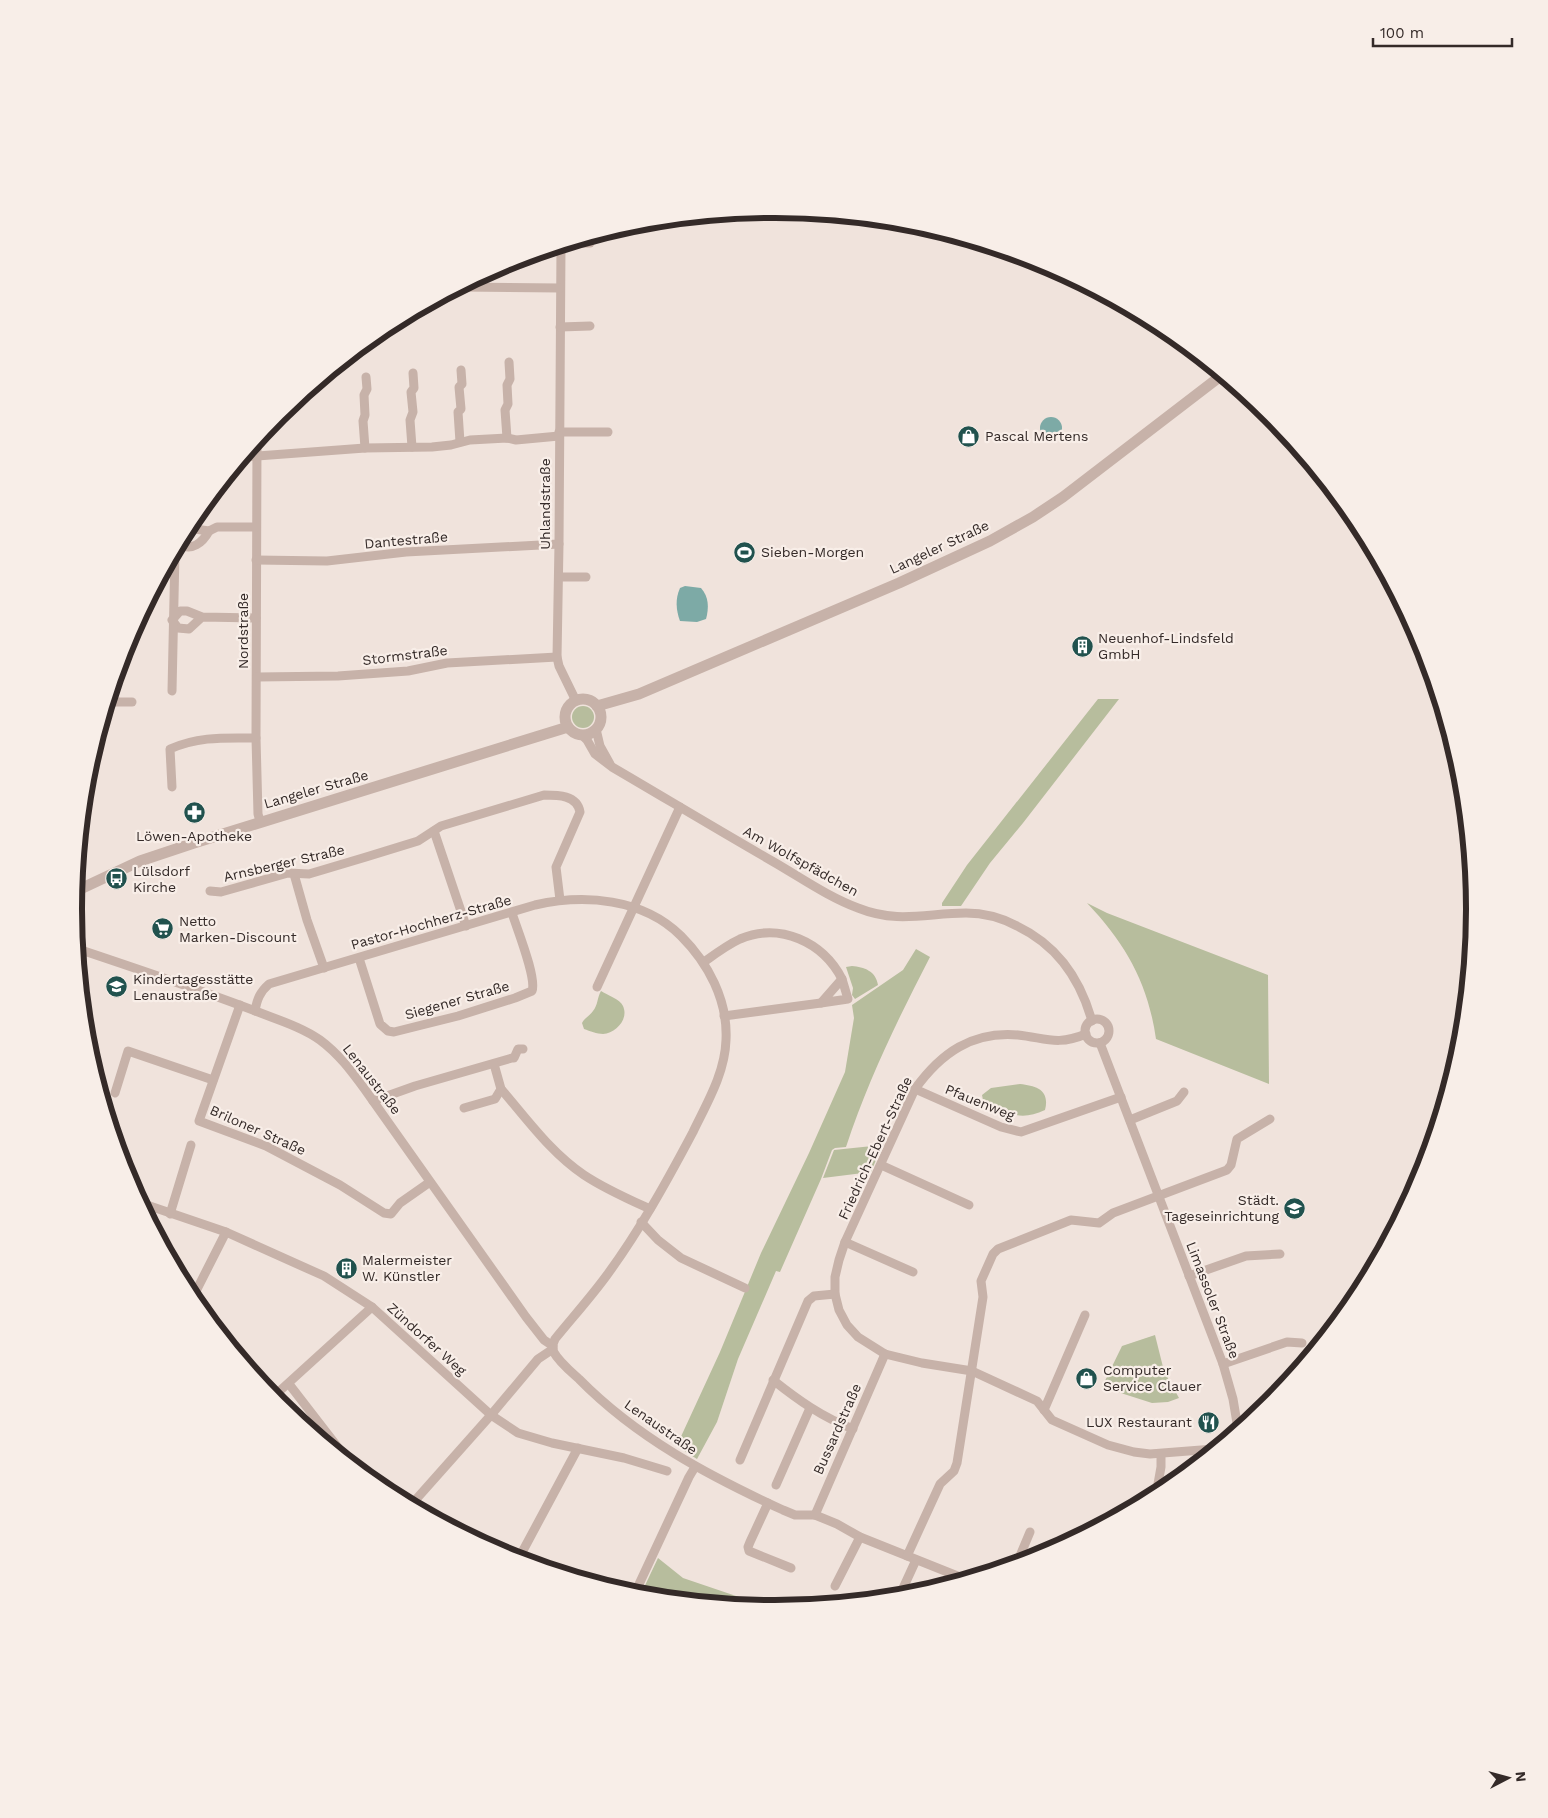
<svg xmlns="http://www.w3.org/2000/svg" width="1548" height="1818" font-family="'Work Sans',sans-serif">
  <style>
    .green { fill: #b7bd9d }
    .water { fill: #7daaa6 }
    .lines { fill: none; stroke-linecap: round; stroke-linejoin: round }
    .minor { stroke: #c7b2a9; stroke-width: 9 }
    .tertiary { stroke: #c7b2a9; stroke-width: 11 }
    .labels { text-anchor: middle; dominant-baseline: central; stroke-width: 4.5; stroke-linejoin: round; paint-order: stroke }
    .poi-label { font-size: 14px; fill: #342a28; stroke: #f8eee8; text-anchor: start }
    .street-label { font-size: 14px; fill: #342a28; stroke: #f8eee8 }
    .rim { fill: none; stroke: #342a28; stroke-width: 6 }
  </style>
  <rect width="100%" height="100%" fill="#f0e3dc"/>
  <!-- green -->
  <g class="green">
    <path d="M1098,699H1119L1023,823L990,863L961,906H942V903L967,865Z"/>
    <circle cx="583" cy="717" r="11"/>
    <path d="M1087,903L1107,913L1268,975L1269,1084L1156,1039C1148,983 1126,944 1087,903Z"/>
    <path d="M916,949L930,957C898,1019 868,1080 846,1147L835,1148L832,1150L821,1179L780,1272L776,1271L738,1359L717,1422L697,1459L681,1449L678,1443L720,1352L761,1253L809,1153L845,1072L854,1018L852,1005L903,970Z"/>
    <path d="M852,966C864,967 876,971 878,985L855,999L852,995L853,988L846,967Z"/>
    <path d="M601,991C607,995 620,999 623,1006C629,1019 616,1033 603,1034C597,1034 590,1031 584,1029L582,1023C585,1017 590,1016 593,1011C598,1005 597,998 601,991Z"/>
    <path d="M1020,1084C1037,1086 1050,1090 1045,1110C1020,1122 1005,1113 983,1100L982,1095L991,1088Z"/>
    <path d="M882,1145L871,1172L823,1178L834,1150Z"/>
    <path d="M1155,1335L1164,1371L1179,1398L1168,1402L1152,1403L1102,1387L1122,1346Z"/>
    <path d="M658,1558L683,1578L739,1597L734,1605L640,1596Z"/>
  </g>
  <!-- water -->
  <g class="water">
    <circle cx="1051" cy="428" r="11"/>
    <path d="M685,586L701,588C709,597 709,608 706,619L697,622L680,621C676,610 675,599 680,588Z"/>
  </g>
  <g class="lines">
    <!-- minor -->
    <g class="minor">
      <path d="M567,243H590"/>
      <path d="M561,246L559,544L557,657L559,666L576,701"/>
      <path d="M460,287L560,288"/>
      <path d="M560,327L590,326"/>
      <path d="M559,432H608"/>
      <path d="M507,438L505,410L508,404L507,385L510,379L509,362"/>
      <path d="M257,440L256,738L258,814L260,821"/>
      <path d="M460,442L458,412L461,409L459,387L462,384L461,370"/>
      <path d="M412,447L410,420L413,412L411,392L414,388L413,373"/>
      <path d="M365,448L363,421L365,415L364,395L367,389L366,377"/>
      <path d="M243,457L365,448L432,447L451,445L470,440L507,438L516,440L559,436"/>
      <path d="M188,528L209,531L217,527H256"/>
      <path d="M179,543C191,553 203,542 209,531"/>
      <path d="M256,560L327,561L406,552L559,544"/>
      <path d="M559,577H586"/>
      <path d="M202,617L189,629L178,628L172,620L180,611H187L202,617L256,618"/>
      <path d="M257,677L338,676L408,671L447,663L557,657"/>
      <path d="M172,691L175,552"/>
      <path d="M109,702H132"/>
      <path d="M596,729L600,746L610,764"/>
      <path d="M582,735L587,740L595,754L612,767C665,798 718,830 772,861C800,877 828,897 858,908C898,924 927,913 966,913C983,913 1002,918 1017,926C1057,945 1080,978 1092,1021"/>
      <path d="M172,787L170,749C199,736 225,738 256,738"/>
      <path d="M434,831L466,926"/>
      <path d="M294,874L307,920L324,968"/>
      <path d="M210,891L221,892L288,873L309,874L366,857L418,841L441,826L544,795C558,795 577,795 580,812L556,867L560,900"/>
      <path d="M78,949C138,969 198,989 258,1012C278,1020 302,1027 320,1040C339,1054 352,1072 366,1091L526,1317L544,1340L553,1346"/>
      <path d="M359,958L380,1024L388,1031L394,1032L458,1016L515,998L532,991C537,978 517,929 512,913"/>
      <path d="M704,962C715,954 727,945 740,939C780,922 823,942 842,979"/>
      <path d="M842,979L848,999L821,1003Z"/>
      <path d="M597,987L680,807"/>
      <path d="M240,1005L199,1121L266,1146L340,1185L384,1213L391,1214L400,1203L430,1182"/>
      <path d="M255,1011C257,999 260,992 269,984L535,905C584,894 643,898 681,936C708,963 728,1000 726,1040C725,1073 707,1103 693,1132C667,1181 640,1230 607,1275C591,1297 572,1318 555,1339L553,1344V1351C559,1362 570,1371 579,1379C637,1438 709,1476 783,1510L795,1515H815L837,1524L860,1537L965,1579"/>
      <path d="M724,1016L821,1003"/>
      <circle cx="1097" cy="1031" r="12"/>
      <path d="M1086,1034C1057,1046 1046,1038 1018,1035C972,1031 941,1053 915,1089L845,1242L839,1260L835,1277V1294L839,1310L847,1325L858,1337L885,1354L922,1363L972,1371L1037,1401L1052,1420L1108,1445L1134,1452L1150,1454L1214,1449"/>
      <path d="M1100,1043L1223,1364L1233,1399L1238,1429"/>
      <path d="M501,1089C527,1119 551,1153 584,1175C605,1189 628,1199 650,1209"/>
      <path d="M915,1089L1001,1127L1021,1132L1121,1097"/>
      <path d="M115,1093L128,1051L213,1080"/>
      <path d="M373,1101L415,1086L512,1058H514L518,1049H523"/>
      <path d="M464,1108L495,1099L501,1089L494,1064"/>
      <path d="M1130,1120L1177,1101L1184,1092"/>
      <path d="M881,1165L969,1205"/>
      <path d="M141,1203L226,1232L324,1276L372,1307L491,1415L518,1433L552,1443L624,1458L667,1471"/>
      <path d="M170,1214L191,1145"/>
      <path d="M641,1222L658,1240L681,1258L745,1288"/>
      <path d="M845,1242L913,1272"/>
      <path d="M1189,1276L1246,1256L1280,1254"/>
      <path d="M192,1299L226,1232"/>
      <path d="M1223,1364L1287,1342L1302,1343"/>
      <path d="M773,1380C798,1400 822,1417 853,1429"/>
      <path d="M289,1384L350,1463"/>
      <path d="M273,1397L372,1307"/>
      <path d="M1044,1410L1085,1315"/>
      <path d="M740,1460L808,1301L814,1296L835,1294"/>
      <path d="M776,1485L810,1408"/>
      <path d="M1156,1495L1161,1467V1454"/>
      <path d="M768,1503L750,1542L748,1547L749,1551L791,1568"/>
      <path d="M411,1505L491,1415L538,1359L553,1349"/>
      <path d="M815,1515L885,1354"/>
      <path d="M907,1556L940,1484L954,1471L957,1463L983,1297L981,1281L993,1254L998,1249L1071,1220L1099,1223L1113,1213L1227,1170L1231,1165L1237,1139L1270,1119"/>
      <path d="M519,1558L578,1448"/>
      <path d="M1017,1563L1030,1532"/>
      <path d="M835,1586L860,1537"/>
      <path d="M634,1595L689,1477L695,1467"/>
      <path d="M899,1597L916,1560"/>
    </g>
    <!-- tertiary -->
    <g class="tertiary">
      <circle cx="583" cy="717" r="18"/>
      <path d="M597,706L639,694L899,583L990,541L1033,517L1063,497L1222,375"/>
      <path d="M76,891L140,861L194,843L568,727"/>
    </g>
  </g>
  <!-- icons -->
  <defs>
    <symbol id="shop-disc" viewBox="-11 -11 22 22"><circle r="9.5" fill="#21524e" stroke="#f8eee8"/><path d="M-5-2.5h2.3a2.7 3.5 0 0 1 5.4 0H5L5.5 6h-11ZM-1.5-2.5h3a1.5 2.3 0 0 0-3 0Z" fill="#fff"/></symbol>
    <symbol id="stadium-disc" viewBox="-11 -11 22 22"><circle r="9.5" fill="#21524e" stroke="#f8eee8"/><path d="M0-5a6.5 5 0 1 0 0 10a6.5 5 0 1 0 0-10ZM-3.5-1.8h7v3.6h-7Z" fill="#fff"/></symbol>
    <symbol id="building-disc" viewBox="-11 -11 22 22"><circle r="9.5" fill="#21524e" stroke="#f8eee8"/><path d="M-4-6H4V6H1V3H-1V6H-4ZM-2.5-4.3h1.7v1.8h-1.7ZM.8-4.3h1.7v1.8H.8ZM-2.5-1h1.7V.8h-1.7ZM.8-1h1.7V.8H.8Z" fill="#fff"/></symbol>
    <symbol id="pharmacy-disc" viewBox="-11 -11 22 22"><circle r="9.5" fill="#21524e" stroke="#f8eee8"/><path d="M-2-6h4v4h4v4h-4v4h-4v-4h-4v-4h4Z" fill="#fff"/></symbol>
    <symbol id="bus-disc" viewBox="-11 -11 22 22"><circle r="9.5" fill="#21524e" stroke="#f8eee8"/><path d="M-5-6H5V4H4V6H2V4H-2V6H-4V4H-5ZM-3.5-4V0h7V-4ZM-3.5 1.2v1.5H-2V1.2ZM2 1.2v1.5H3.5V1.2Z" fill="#fff"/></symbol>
    <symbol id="supermarket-disc" viewBox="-11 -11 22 22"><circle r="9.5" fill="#21524e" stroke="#f8eee8"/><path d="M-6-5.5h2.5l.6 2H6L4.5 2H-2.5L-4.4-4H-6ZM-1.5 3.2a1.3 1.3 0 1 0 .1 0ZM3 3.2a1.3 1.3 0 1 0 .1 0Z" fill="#fff"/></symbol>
    <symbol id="school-disc" viewBox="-11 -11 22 22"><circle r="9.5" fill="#21524e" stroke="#f8eee8"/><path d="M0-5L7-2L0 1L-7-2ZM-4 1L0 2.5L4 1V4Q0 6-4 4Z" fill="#fff"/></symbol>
    <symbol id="restaurant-disc" viewBox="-11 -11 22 22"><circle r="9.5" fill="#21524e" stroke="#f8eee8"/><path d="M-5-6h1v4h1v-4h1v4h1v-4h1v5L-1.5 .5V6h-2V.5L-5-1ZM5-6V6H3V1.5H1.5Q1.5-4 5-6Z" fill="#fff"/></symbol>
  </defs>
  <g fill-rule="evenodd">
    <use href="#shop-disc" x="956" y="424" width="25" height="25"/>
    <use href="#stadium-disc" x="732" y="540" width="25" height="25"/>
    <use href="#building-disc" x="1070" y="634" width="25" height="25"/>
    <use href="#pharmacy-disc" x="182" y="800" width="25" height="25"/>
    <use href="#bus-disc" x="104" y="866" width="25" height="25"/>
    <use href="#supermarket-disc" x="150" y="916" width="25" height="25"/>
    <use href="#school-disc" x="104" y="974" width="25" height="25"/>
    <use href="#school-disc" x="1282" y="1196" width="25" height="25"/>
    <use href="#building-disc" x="334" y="1256" width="25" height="25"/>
    <use href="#shop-disc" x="1074" y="1366" width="25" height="25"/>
    <use href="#restaurant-disc" x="1196" y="1410" width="25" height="25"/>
  </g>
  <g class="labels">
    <!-- poi labels -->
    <g class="poi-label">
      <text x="985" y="436">Pascal Mertens</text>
      <text x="761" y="552">Sieben-Morgen</text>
      <text x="1098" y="638">Neuenhof-Lindsfeld<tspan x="1098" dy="16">GmbH</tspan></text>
      <text x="194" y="836" text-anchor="middle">Löwen-Apotheke</text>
      <text x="133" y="871">Lülsdorf<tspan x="133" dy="16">Kirche</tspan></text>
      <text x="179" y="921">Netto<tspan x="179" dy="16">Marken-Discount</tspan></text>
      <text x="133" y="979">Kindertagesstätte<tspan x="133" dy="16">Lenaustraße</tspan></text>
      <text x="1279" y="1200" text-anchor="end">Städt.<tspan x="1279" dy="16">Tageseinrichtung</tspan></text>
      <text x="362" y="1260">Malermeister<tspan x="362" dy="16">W. Künstler</tspan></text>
      <text x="1103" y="1370">Computer<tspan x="1103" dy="16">Service Clauer</tspan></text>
      <text x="1192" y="1422" text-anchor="end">LUX Restaurant</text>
    </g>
    <!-- street labels -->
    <g class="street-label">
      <text transform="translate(545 504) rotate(-90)">Uhlandstraße</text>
      <text transform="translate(406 540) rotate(-5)">Dantestraße</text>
      <text transform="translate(939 547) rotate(-25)">Langeler Straße</text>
      <text transform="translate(243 631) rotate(-90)">Nordstraße</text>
      <text transform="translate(405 655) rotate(-7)">Stormstraße</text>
      <text transform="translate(316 789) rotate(-16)">Langeler Straße</text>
      <text transform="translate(801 861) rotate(29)">Am Wolfspfädchen</text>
      <text transform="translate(284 863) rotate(-13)">Arnsberger Straße</text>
      <text transform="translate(431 922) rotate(-16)">Pastor-Hochherz-Straße</text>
      <text transform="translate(457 1000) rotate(-16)">Siegener Straße</text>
      <text transform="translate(372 1079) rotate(52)">Lenaustraße</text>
      <text transform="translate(980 1102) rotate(22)">Pfauenweg</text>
      <text transform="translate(258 1130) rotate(24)">Briloner Straße</text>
      <text transform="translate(875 1148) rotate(-65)">Friedrich-Ebert-Straße</text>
      <text transform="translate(1213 1300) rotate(69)">Limassoler Straße</text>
      <text transform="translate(427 1339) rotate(42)">Zündorfer Weg</text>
      <text transform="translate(661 1427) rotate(35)">Lenaustraße</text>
      <text transform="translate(837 1429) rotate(-66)">Bussardstraße</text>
    </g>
  </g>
  <!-- crop -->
  <path d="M0 0H1548V1818H0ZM773 218H775A691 691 0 0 1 1466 909V909A691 691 0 0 1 775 1600H773A691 691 0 0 1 82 909V909A691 691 0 0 1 773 218Z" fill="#f8eee8" fill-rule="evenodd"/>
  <path class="rim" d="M773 218H775A691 691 0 0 1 1466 909V909A691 691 0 0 1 775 1600H773A691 691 0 0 1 82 909V909A691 691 0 0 1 773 218Z"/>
  <!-- north arrow -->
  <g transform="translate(1508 1778) rotate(84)" stroke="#f8eee8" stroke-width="4" paint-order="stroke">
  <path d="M0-4L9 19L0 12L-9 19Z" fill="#342a28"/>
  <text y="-8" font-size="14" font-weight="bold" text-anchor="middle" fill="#342a28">N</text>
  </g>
  <!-- scale -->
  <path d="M1373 38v8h139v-8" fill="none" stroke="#342a28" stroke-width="2.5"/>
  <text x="1380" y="38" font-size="15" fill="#342a28" stroke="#f8eee8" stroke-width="4" paint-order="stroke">100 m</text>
</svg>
